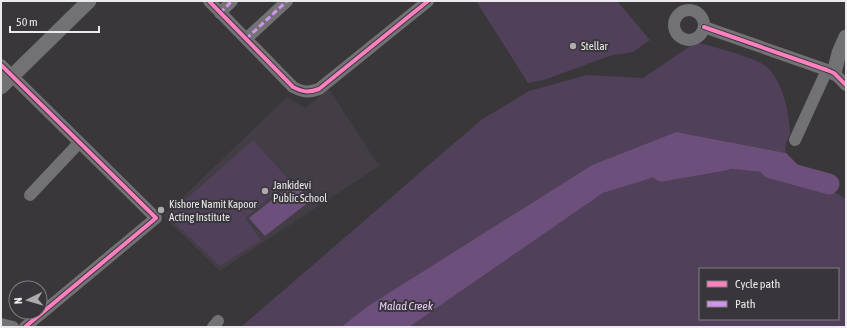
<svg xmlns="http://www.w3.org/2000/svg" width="847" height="328" font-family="'Asap Condensed',sans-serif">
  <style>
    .built { fill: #433d46 }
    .green { fill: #504059; fill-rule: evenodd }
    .water { fill: #6c507b }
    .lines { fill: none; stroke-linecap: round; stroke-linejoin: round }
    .river { stroke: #6c507b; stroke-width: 21 }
    .minor { stroke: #727173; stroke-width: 12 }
    .tertiary { stroke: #727173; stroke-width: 15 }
    .quiet { stroke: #d193ec; stroke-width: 3; stroke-dasharray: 6 3; stroke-linecap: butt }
    .cycleway-casing { stroke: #39363b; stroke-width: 6 }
    .cycleway { stroke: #ff80c0; stroke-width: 4 }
    .poi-dot { fill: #adabae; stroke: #39363b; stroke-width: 1.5 }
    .labels { text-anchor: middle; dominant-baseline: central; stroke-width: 4; stroke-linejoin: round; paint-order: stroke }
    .poi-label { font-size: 11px; fill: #eceaed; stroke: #39363b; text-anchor: start }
    .water-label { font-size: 12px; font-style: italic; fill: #e7cbf7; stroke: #39363b }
  </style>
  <rect width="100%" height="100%" fill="#39373a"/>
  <!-- built -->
  <path class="built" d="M329,89L379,166L220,271L163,216L287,97L305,108Z"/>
  <!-- green -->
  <g class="green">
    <path d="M476,1H617L650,40L633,52L609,56L544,80L528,83Z"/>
    <path d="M696,42C712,47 757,57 768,68C783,83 788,109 790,130C791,139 783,141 786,153L676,132L592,165L368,306L341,327H241L481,120L529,91L587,75L643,78Z"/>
    <path d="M253,140L290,181L245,218L261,240L220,266L167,216Z"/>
    <path d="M694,165L810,177L846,199V327H409L603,193ZM700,269H838V319H700Z"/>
  </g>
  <!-- water -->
  <g class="water">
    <path d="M676,132L786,153L810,177L694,165L603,193L409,327H341L368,306L592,165Z"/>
    <path d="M295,182L310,201L265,236L249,218Z"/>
  </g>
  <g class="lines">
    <!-- river -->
    <g class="river">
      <path d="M771,168L829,184"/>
      <path d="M662,171L725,160"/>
    </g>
    <!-- minor -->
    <g class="minor">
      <path d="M209,1L293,87C303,92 308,93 319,89L428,1"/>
      <circle cx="689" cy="25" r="15"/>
      <path d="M220,13L232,1"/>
      <path d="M704,27L827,70L834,73L846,85"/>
      <path d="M246,39L287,1"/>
      <path d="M1,65L156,218L25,327"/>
      <path d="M795,140L827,70"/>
      <path d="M30,195L79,143"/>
      <path d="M1,324L13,327"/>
      <path d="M213,327L218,321"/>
    </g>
    <!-- tertiary -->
    <g class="tertiary">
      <path d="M834,73L839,53L846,37"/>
      <path d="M1,87L89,1"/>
    </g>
    <!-- quiet -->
    <g class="quiet">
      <path d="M220,13L232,1"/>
      <path d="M246,39L287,1"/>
    </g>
    <defs>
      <g id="cycleway">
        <path d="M209,1L293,87C303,92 308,93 319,89L428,1"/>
        <path d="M704,27L827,70L834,73L846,85"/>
        <path d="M1,65L156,218L25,327"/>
      </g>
    </defs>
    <!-- cycleway casing -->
    <use href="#cycleway" class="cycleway-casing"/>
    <!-- cycleway -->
    <use href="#cycleway" class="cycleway"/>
  </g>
  <!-- markers -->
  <g class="poi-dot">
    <circle cx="573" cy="46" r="4"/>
    <circle cx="265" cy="191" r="4"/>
    <circle cx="161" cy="210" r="4"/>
  </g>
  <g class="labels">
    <!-- poi labels -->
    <g class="poi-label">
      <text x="581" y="46">Stellar</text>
      <text x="273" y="185">Jankidevi<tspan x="273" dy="13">Public School</tspan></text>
      <text x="169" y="204">Kishore Namit Kapoor<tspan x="169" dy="13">Acting Institute</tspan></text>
    </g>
    <!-- water labels -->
    <g class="water-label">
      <text x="406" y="306">Malad Creek</text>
    </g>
  </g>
  <!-- border -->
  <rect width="847" height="328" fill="none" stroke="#eceaed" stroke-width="4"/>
  <!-- legend -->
  <rect x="699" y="268" width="140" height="52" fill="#39363b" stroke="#817e82"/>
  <rect x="707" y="281" width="20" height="6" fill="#ff80c0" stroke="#817e82"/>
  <text x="735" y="288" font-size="12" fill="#eceaed">Cycle path</text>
  <rect x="707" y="301" width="20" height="6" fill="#d193ec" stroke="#817e82"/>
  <text x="735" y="308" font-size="12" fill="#eceaed">Path</text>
  <!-- north arrow -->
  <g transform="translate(28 300) rotate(265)"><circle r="19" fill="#39363b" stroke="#817e82"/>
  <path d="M0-3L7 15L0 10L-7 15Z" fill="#adabae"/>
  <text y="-6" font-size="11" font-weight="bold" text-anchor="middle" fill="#eceaed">N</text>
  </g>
  <!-- scale -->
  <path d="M10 26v6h89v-6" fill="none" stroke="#eceaed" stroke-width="2"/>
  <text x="16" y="26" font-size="12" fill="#eceaed" stroke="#39363b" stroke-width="3" paint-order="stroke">50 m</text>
</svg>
